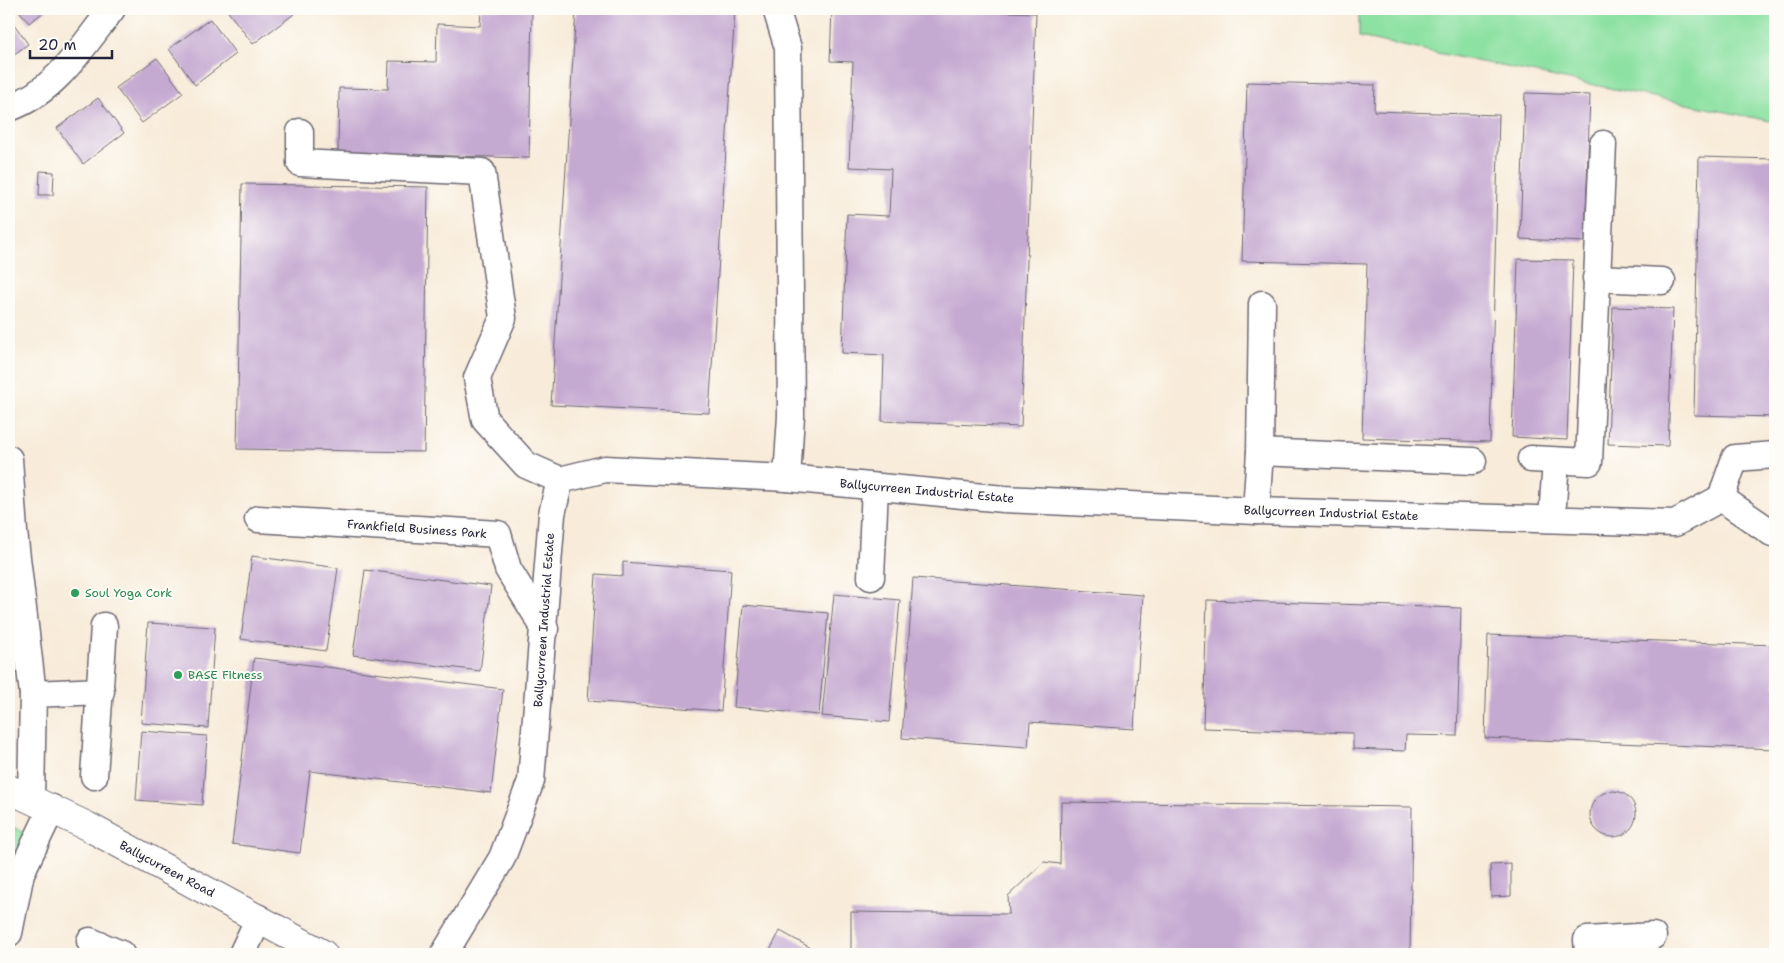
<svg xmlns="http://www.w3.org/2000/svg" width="1784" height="963" font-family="'Shantell Sans',sans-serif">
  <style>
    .green { fill: #8de1a3; stroke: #58826f }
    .building { fill: #c4a9d1 }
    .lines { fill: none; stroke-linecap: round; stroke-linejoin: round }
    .minor-casing { stroke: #6d6872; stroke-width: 29 }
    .major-casing { stroke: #6d6872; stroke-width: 30 }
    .minor { stroke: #fff; stroke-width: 26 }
    .major { stroke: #fff; stroke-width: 28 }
    .leisure-dot { fill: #2e9e5b; stroke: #fdfcf7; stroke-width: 2 }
    .labels { text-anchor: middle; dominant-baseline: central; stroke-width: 4; stroke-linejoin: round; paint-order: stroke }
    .street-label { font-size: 12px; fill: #22223b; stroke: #fdfcf7 }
    .leisure-label { font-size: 12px; fill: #27864d; stroke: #fdfcf7; text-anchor: start }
  </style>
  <rect width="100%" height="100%" fill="#fdfcf7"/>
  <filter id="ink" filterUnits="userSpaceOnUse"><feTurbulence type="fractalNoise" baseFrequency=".02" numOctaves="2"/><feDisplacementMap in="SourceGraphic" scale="10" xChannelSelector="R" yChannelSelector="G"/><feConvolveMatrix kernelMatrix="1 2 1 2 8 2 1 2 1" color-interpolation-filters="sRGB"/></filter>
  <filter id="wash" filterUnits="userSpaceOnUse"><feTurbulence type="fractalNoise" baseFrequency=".0096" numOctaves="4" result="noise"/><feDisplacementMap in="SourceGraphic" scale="20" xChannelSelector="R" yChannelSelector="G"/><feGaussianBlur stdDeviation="1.12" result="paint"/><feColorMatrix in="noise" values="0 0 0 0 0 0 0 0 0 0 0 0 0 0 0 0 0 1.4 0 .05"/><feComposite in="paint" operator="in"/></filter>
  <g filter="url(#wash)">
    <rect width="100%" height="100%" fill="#f8ebd9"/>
    <!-- green -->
    <g class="green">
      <path d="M1359,9H1775V122L1359,37Z"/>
      <path d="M9,825L23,832L9,886Z"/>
    </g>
    <g id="blocks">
      <!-- building -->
      <g class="building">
        <path d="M18,9H48L29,23Z"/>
        <path d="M226,9H290L294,14L253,44Z"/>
        <path d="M481,9H532L529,158L338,153L339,88L388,89L389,61L436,62L437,24L480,26Z"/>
        <path d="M576,9H735L709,413L551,405Z"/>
        <path d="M832,9H924L1036,13L1021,427L882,421L884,355L842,353L847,214L889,216L891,169L849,167L853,62L830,61Z"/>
        <path d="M9,17L28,44L9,58Z"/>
        <path d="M210,19L236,54L195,85L169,49Z"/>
        <path d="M157,58L183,93L142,123L116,88Z"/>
        <path d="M1247,82L1375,85L1374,111L1499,115L1490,442L1362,438L1367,264L1242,261Z"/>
        <path d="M1525,93L1590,95L1585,242L1520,239Z"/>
        <path d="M98,98L124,133L83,164L57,128Z"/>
        <path d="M1699,157L1775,159V417L1694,415Z"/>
        <path d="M40,171L54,172L53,195H39Z"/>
        <path d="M242,184L428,187L424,452L237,449Z"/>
        <path d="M1518,259L1573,260L1567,440L1512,437Z"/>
        <path d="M1613,307L1673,309L1668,446L1608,444Z"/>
        <path d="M252,556L338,568L326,651L241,639Z"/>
        <path d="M623,562L731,570L721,711L588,701L596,574L623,576Z"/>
        <path d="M365,570L491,586L480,671L353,655Z"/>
        <path d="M913,578L1143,595L1134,729L1030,722L1028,747L902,738Z"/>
        <path d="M834,594L900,600L889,722L822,716Z"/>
        <path d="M1207,600L1461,608L1457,736L1406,735L1405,751L1353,749V733L1203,728Z"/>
        <path d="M743,605L828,613L819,715L734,707Z"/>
        <path d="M148,623L215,627L208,728L141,723Z"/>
        <path d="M1488,635L1775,645V749L1485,738Z"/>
        <path d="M254,658L503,689L491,793L310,771L300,853L232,844Z"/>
        <path d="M141,731L207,736L202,805L136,800Z"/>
        <circle cx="1613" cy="814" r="23"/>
        <path d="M1061,802L1412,807L1410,954H851V912L1009,914L1008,896L1044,862L1060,864Z"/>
        <path d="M1511,864V896L1491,897L1490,865Z"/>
        <path d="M780,931L822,954H768Z"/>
        <path d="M1775,951V954H1739V953Z"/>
      </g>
    </g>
  </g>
  <g filter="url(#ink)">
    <use href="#blocks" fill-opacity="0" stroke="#6d6872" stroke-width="1"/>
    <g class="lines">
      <defs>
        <g id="minor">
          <path d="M776,9L788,48L791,416L787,478"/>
          <path d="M9,108C55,92 83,46 112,9"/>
          <path d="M300,132V163L482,172L503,318L477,378L485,420L526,465L560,480"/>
          <path d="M1596,278L1662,281"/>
          <path d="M1260,452L1473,461"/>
          <path d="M9,459L14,532L33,694L31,798"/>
          <path d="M1531,459L1589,462L1603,144"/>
          <path d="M1721,498L1735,458L1775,455"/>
          <path d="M1256,511L1260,452L1262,304"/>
          <path d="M1552,518L1556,461"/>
          <path d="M258,519L498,534L508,569L545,629"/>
          <path d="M871,577L875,487"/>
          <path d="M33,694L101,691"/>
          <path d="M94,776L104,626"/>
          <path d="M9,933L21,873L52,808"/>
          <path d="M90,941L121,954"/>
          <path d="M242,954L259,918"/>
          <path d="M444,954L502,858L531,781L552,514L560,480L605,469L787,478L1004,499L1256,511L1675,523L1721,498L1772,533H1775"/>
          <path d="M1588,954L1587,940L1653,936"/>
        </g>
        <path id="major" d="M9,789L87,826L323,954"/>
      </defs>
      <!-- minor casing -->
      <use href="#minor" class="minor-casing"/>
      <!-- major casing -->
      <use href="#major" class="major-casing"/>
      <!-- minor -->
      <use href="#minor" class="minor"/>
      <!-- major -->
      <use href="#major" class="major"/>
    </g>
  </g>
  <!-- markers -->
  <g class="leisure-dot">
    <circle cx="75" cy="593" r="5"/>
    <circle cx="178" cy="675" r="5"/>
  </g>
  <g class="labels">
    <!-- street labels -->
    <g class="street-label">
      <text transform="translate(927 491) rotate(5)">Ballycurreen Industrial Estate</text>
      <text transform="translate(1331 513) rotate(2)">Ballycurreen Industrial Estate</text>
      <text transform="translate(417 529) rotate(4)">Frankfield Business Park</text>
      <text transform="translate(544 620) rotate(-86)">Ballycurreen Industrial Estate</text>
      <text transform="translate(167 869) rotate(28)">Ballycurreen Road</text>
    </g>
    <!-- leisure labels -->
    <g class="leisure-label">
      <text x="85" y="593">Soul Yoga Cork</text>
      <text x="188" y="675">BASE Fitness</text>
    </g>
  </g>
  <!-- margin -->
  <rect width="1784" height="963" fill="none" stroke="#fdfcf7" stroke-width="30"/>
  <!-- scale -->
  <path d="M30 50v8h82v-8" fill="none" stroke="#22223b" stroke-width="2.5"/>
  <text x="38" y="50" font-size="15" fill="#22223b" stroke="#fdfcf7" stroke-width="4" paint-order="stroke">20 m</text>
</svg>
